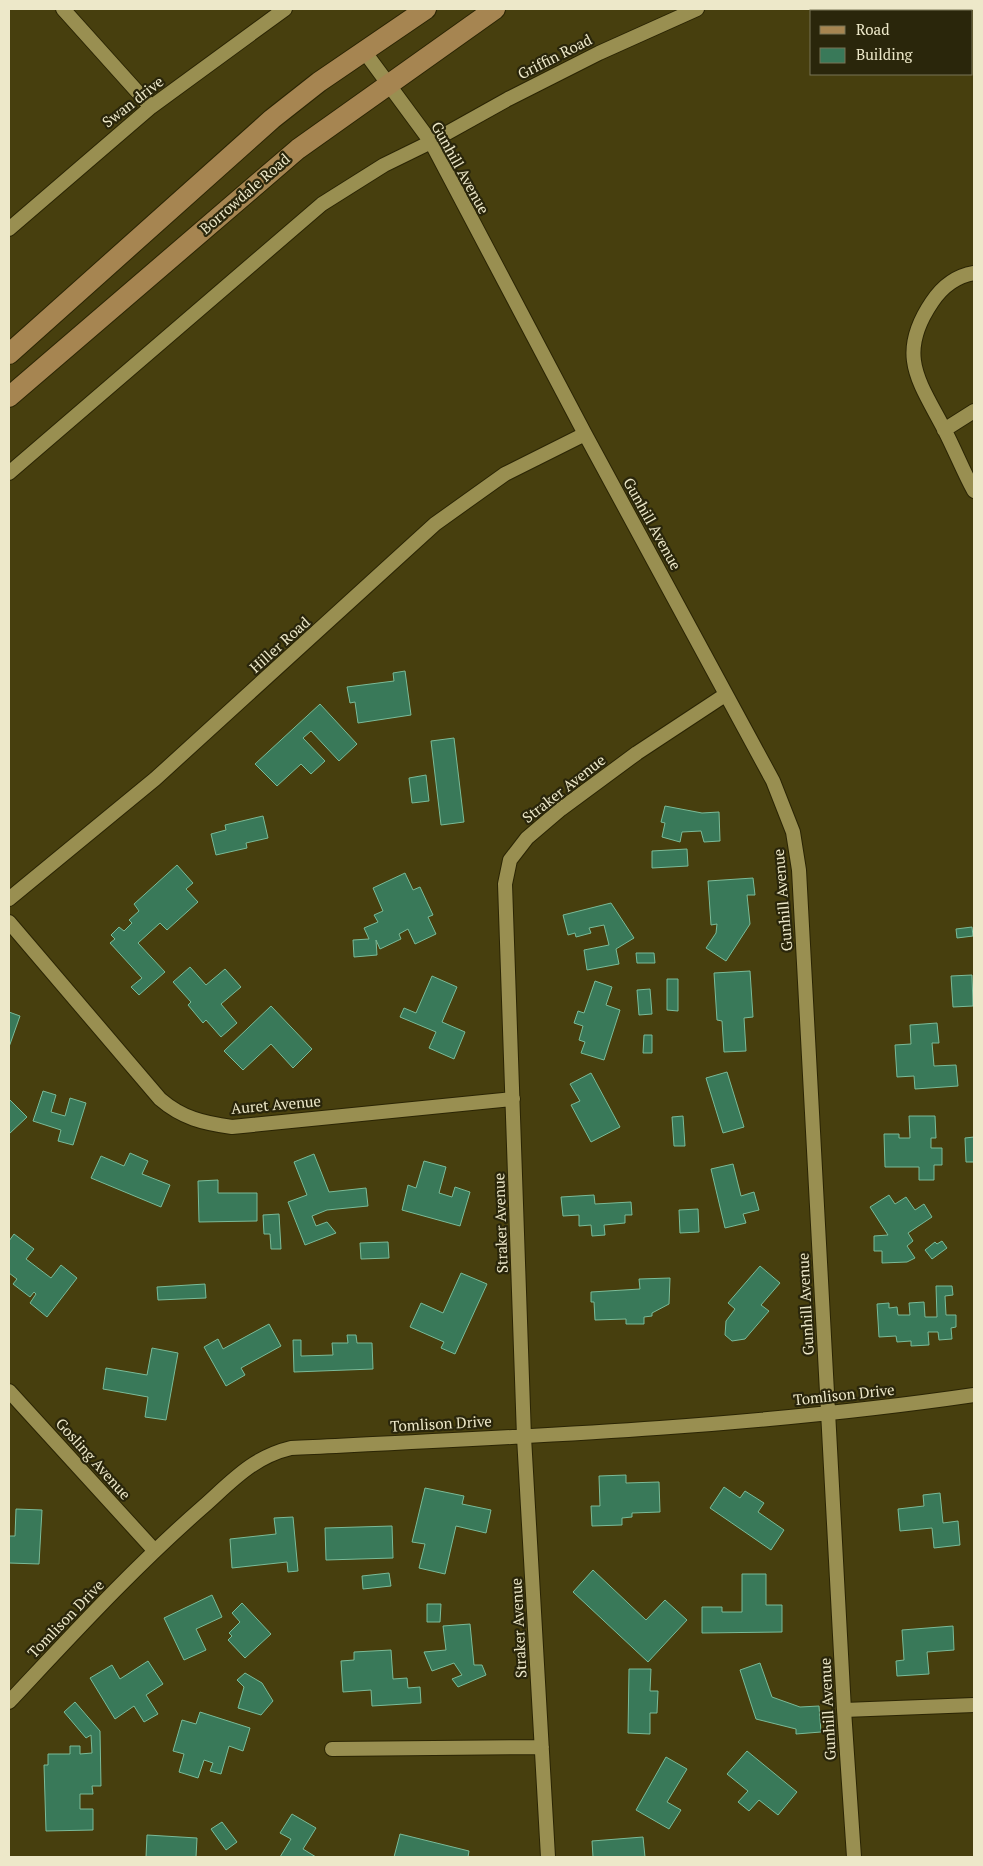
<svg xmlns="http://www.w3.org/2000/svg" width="983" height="1866" font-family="'PT Serif',serif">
	<rect width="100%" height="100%" fill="#473f0e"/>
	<path fill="#397959" stroke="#7abb98" d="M405,671L411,715L358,723L355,702L350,703L347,687L394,681L393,673Z
		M320,704L357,744L339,761L311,731L303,738L325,761L311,774L301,764L277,786L255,764Z
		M454,738L464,822L441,825L431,741Z
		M426,775L429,801L412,803L409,778Z
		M665,806L702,813L719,812L720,841L704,842L701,831L682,832L680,842L662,837L665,823L661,822Z
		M263,816L268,838L246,843L247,848L216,855L211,834L226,830L225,825Z
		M687,849L688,866L652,868V851Z
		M177,865L193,883L186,889L198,902L167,930L160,923L138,943L165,972L139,995L131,987L142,978L110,943L115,939L111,935L119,927L124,931L132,923L129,920L139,911L134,904Z
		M405,873L413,890L420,887L433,915L428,917L436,934L415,944L408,929L399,934L401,939L380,949L376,940L377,955L354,957L353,940L369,939L364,928L378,922L374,915L383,911L373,888Z
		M753,878L755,895H747L750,924L726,961L706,948L716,933L717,924L711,925L708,881Z
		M611,903L634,938L616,949L619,964L587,970L584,950L609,945L604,925L589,928L591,933L576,937L575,933L568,935L563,915Z
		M972,927L973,936L957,938L956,929Z
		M636,953H654L655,963H637Z
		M190,967L206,985L225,969L241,987L221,1004L237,1023L221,1037L206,1020L203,1023L188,1005L191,1002L173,982Z
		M750,971L753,1017L744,1018L746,1051L724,1052L722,1021L717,1020L714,973Z
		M972,975L973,1006L953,1007L951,976Z
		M432,976L457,987L442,1022L465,1032L454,1059L429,1048L436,1032L400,1017L404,1008L416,1013Z
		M667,979H678V1011L667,1010Z
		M595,981L612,987L606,1005L620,1010L604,1060L581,1053L585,1042L579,1040L583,1026L574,1023L578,1011L584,1013Z
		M650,989L652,1014L639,1015L637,990Z
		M271,1006L312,1049L293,1068L271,1044L243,1070L224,1051Z
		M9,1012L20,1016L9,1047Z
		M937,1023L939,1043H932L934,1066L956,1065L958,1086L915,1089L914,1076L897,1077L895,1045L911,1044L910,1025Z
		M644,1035H652V1053H643Z
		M727,1072L744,1127L723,1133L706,1078Z
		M591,1073L620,1127L591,1142L571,1105L580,1101L570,1084Z
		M43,1091L56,1095L51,1112L65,1116L70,1098L86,1103L73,1145L58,1141L61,1130L33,1121Z
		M10,1100L27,1117L9,1134V1101Z
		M683,1116L685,1146H674L672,1117Z
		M909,1116H935L936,1138H931V1148H942V1165H934V1180H919V1167H885L884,1134H899V1138H910Z
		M974,1137V1162H966L965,1138Z
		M130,1153L148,1161L142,1174L170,1185L161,1207L91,1178L101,1156L124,1166Z
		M314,1154L329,1192L366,1188L368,1206L327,1210L312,1216L316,1226L327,1222L336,1233L305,1245L288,1202L307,1195L294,1162Z
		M424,1161L446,1167L439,1193L452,1197L455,1187L470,1192L460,1226L402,1210L408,1185L416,1188Z
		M733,1164L741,1196L754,1192L759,1210L743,1214L746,1223L725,1228L711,1169Z
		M218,1180V1193H257V1221L199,1222L198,1181Z
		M594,1195L595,1204L631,1202L632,1215H625V1223L604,1225L605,1235L592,1236L591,1225L579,1226V1215L563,1216L561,1197Z
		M889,1195L895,1204L906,1197L915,1210L924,1204L932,1217L908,1233L913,1241L907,1246L915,1258L907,1262L882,1263V1251H874V1236L888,1235L870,1207Z
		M698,1209L699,1232L680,1233L679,1210Z
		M279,1214L281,1249H271L270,1234H264L263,1215Z
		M14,1234L34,1249L26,1259L51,1278L61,1265L77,1278L47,1317L30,1303L36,1294L34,1292L30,1297L13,1284L17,1279L9,1273V1241Z
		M942,1241L947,1248L932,1259L925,1250L935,1242L937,1244Z
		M388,1242L389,1258L361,1259L360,1243Z
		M760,1266L780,1283L761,1305L769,1311L745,1339L732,1341L725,1335L726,1321L735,1309L728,1303Z
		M461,1273L487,1284L455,1354L441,1348L444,1342L410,1327L421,1303L443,1313Z
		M670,1278L669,1304L652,1313V1316L644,1317V1324H626V1319L595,1320L594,1302H591V1292L640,1289L639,1279Z
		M205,1284L206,1298L158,1300L157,1287Z
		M936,1286H952L953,1295L945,1296L946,1315H956V1327L951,1328L952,1339L939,1340L938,1332H928L929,1345L911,1346V1341L897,1342L896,1336L879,1337L877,1304L889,1303V1308L897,1307L898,1315H910L909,1303L924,1302L925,1317H937Z
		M269,1324L281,1346L241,1368L245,1375L226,1386L204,1347L218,1339L223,1349Z
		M347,1335H356L357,1343H372L373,1369L294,1372L293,1340H301V1356L333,1355L332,1343H348Z
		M152,1348L178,1353L166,1420L145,1417L148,1397L103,1389L106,1368L147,1375Z
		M626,1475V1483L659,1482L660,1512L632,1513V1517L622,1518V1525L592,1526L591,1506H600L599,1476Z
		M724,1487L740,1498L745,1491L764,1503L758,1512L784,1530L771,1550L710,1508Z
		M425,1488L464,1496L462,1504L491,1510L486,1533L456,1526L445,1574L419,1568L425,1544L412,1542Z
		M940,1493L943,1523L958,1521L960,1545L934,1548L932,1528L900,1531L898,1509L924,1506L923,1495Z
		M16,1509L42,1510L39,1564L9,1563V1536H15Z
		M293,1517L298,1571L288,1572L287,1562L232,1568L230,1539L276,1534L274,1518Z
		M392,1526L393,1558L326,1560L325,1528Z
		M593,1570L646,1620L665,1600L687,1620L648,1662L573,1592Z
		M389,1573L391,1586L363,1589L362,1576Z
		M742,1574H766V1605H782V1632L702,1633V1607H722V1612H742Z
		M212,1595L222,1617L196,1629L206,1650L184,1660L164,1618Z
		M242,1603L271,1634L245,1658L228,1640L232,1636L229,1633L240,1622L232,1613Z
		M427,1604H441L440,1622H427Z
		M470,1624L474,1665H482L486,1675L458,1687L452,1679L462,1675L454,1663L432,1671L424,1652L446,1650L443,1626Z
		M953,1626L954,1650L927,1652L929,1674L897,1676L896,1661L904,1660L902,1630Z
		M391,1650L393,1679L407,1678L408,1688L420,1687L421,1703L372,1706L371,1690L343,1692L341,1661L354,1660V1652Z
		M148,1661L163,1684L146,1695L158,1714L144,1722L134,1706L115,1719L90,1678L112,1665L120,1679Z
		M760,1663L772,1697L800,1707L819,1706L821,1732L796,1734V1729L756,1719L740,1670Z
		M629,1669H651L650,1691H658L657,1713H650V1734L628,1733Z
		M245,1673L262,1683L273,1701L261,1715L238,1708L244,1687L237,1680Z
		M75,1702L100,1731L101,1786H92L93,1794H80V1809H93V1830L46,1831L44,1765H48V1754H70V1746H80V1754L92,1753L91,1735L86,1738L64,1712Z
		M200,1712L250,1728L243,1751L229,1746L221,1774L210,1771L213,1763L204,1760L198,1778L179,1772L184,1754L173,1751L182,1720L196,1724Z
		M747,1751L797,1792L778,1815L759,1800L749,1811L738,1802L748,1791L727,1774Z
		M666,1757L687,1769L667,1802L681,1810L669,1829L636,1810Z
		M292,1814L316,1828L303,1849L316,1857H280L291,1839L280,1833Z
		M222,1822L237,1842L226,1850L211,1829Z
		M400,1834L469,1851L468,1857H394Z
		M147,1835L197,1838L196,1857H146Z
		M643,1837L645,1857H593L592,1841Z"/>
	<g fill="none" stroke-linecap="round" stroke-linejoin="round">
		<defs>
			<path id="street" d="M63,9L151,107
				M364,51L431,142L585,434L773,781L793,832L799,870L844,1710L854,1857
				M9,229L151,107L285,9
				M974,273C956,276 942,287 932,302C896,355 919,381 944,429C955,450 963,471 974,491
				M944,430L974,411
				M9,473L322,204L384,165L431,142L508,99L599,53L697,9
				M9,899L155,779L435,524L505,474L585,434
				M9,922L160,1099C182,1118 203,1123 232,1127L513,1099
				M9,1391L154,1550
				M9,1702C72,1635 134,1567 204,1506C232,1481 253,1457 291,1448C519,1437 748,1428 974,1395
				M844,1710L974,1705
				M332,1749L542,1747
				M548,1857L524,1437L505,884L510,860L527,838L561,809L637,753L725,695"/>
			<path id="secondary" d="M9,354L272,119L319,82L426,9
				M9,397L298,149L495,9"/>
		</defs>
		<use href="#street" stroke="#2b2504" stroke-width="16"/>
		<use href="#secondary" stroke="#2b2504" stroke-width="22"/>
		<use href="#street" stroke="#998f51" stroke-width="14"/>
		<use href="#secondary" stroke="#a68551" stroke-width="20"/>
	</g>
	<g text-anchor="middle" stroke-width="4.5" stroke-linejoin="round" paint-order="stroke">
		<g font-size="15" fill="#ede8c9" stroke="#2a260b">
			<text transform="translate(555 57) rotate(-27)" y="5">Griffin Road</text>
			<text transform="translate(133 102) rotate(-38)" y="5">Swan drive</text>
			<text transform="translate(460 168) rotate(61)" y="5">Gunhill Avenue</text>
			<text transform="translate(245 194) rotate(-41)" y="5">Borrowdale Road</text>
			<text transform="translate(652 524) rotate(61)" y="5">Gunhill Avenue</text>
			<text transform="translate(280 645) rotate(-42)" y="5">Hiller Road</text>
			<text transform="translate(564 789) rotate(-38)" y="5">Straker Avenue</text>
			<text transform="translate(783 900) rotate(-95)" y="5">Gunhill Avenue</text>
			<text transform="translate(276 1105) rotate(-5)" y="5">Auret Avenue</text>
			<text transform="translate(501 1223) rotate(-92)" y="5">Straker Avenue</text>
			<text transform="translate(806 1304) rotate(-93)" y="5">Gunhill Avenue</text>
			<text transform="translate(844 1395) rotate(-6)" y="5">Tomlison Drive</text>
			<text transform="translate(441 1424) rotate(-3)" y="5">Tomlison Drive</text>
			<text transform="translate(93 1459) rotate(48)" y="5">Gosling Avenue</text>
			<text transform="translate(66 1619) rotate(-46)" y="5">Tomlison Drive</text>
			<text transform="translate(519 1628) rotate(-93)" y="5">Straker Avenue</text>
			<text transform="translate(828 1709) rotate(-93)" y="5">Gunhill Avenue</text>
		</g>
	</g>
	<rect width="983" height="1866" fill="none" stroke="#ede8c9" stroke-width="20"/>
	<rect x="810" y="10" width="162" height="65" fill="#2a260b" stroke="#787457"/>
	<rect x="820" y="26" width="25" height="8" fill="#a68551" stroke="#787457"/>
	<text x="856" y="35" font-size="15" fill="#ede8c9">Road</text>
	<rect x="820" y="48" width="25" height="15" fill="#397959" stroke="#787457"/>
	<text x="856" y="60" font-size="15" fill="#ede8c9">Building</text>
</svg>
